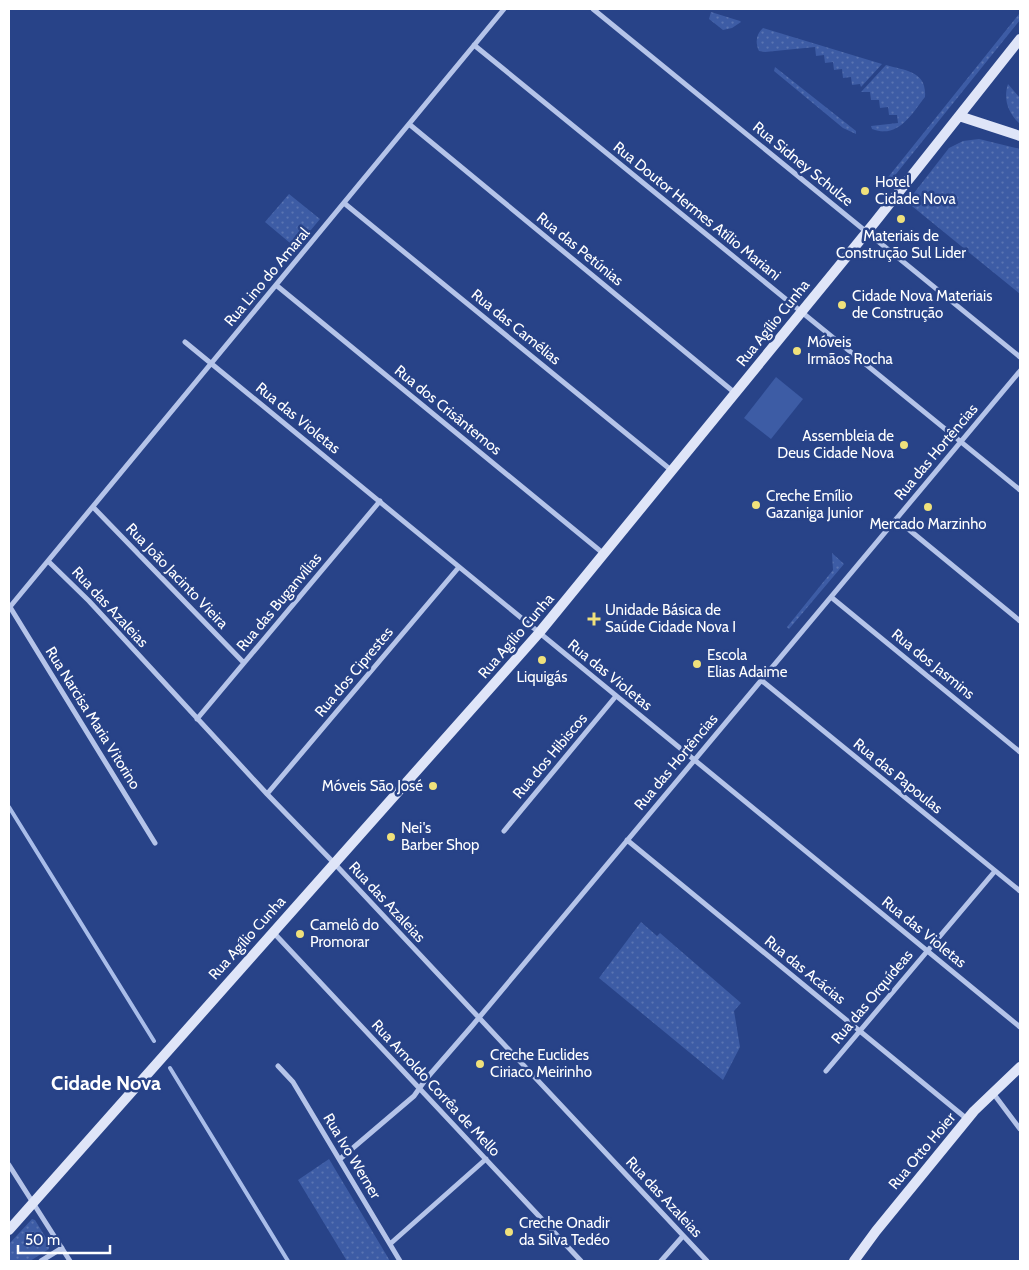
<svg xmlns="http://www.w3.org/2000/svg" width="1029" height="1270" font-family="Cabin,sans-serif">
	<defs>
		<pattern id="grass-dots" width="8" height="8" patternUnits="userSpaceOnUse" patternTransform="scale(1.25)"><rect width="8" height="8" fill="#3d5ca5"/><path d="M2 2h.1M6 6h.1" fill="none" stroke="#5a74b2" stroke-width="1.8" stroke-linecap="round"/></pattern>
	</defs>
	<rect width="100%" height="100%" fill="#284388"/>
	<path fill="url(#grass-dots)" d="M711,12L740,21L741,22L732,28L723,30L709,19Z
		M1019,14L1020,20L888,184L885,181Z
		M763,28L882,64L861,87L860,84L852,85L851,77L843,78L842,69L834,70L833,62L825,63L824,55L816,56L815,47L765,52L759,51C755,43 756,34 763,28Z
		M886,65C906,71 927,71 925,97C911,115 898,139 872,129L871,126L898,123L897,115H889L888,107L880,108L879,100H871L870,92H861Z
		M775,67L856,131V134L843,128L774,71Z
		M1008,84L1020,98V124C1008,113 1003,99 1008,84Z
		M979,139L1020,149V294L907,202L949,148L963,141Z
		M289,194L320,219L296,248L265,222Z
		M832,553L844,564L789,629L787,627L833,570Z
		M641,922L657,936L660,933L741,1003L734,1011L740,1047L723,1080L599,978Z
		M329,1159L390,1261H347L298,1180Z
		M32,1219L35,1220L49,1243V1249L30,1261H9V1244Z"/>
	<path fill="#3d5ca5" d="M776,377L803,399L771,439L744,418Z"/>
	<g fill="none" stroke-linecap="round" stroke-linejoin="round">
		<path stroke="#a9bde9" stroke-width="4" d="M9,807L154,1041
			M170,1068L288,1261"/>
		<path stroke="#b5c4e9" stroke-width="5" d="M593,9L1020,357
			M474,45L1020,490
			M409,124L735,393
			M344,203L671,470
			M276,285L604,554
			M185,342L1020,1027
			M93,507L244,663
			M896,519L1020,621
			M48,561L89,601L267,794L334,863L707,1261
			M831,597L1020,752
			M10,607L155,843
			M9,608L504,9
			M761,680L1020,891
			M197,719L380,501
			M267,794L459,567
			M504,831L616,696
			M627,840L967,1119
			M273,932L581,1261
			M278,1066L293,1082L400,1261
			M826,1071L995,871
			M993,1093L1020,1129
			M340,1159L414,1096L426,1079L472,1026L1020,371
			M9,1165L70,1261
			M390,1244L486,1159
			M41,1261L62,1248
			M661,1261L683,1236"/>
		<path stroke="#dfe5f8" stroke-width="10" d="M959,116L1020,136
			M9,1230L539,633L875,222L1020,39
			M854,1261L876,1231L974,1111L1020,1067"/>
	</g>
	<g fill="#f0e17b" stroke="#284388" stroke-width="2">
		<circle cx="865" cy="191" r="5"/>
		<circle cx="901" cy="219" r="5"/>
		<circle cx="842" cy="305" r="5"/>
		<circle cx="797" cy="351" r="5"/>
		<circle cx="904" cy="445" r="5"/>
		<circle cx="756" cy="505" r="5"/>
		<circle cx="928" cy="507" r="5"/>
		<path d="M591.5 611.5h5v5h5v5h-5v5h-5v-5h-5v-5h5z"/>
		<circle cx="542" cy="660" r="5"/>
		<circle cx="697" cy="664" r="5"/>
		<circle cx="433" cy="786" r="5"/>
		<circle cx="391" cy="837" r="5"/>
		<circle cx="300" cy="934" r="5"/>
		<circle cx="480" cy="1064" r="5"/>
		<circle cx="509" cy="1232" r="5"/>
	</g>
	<g text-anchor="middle" stroke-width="5" stroke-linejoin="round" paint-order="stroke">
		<g font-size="15" fill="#fff" stroke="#284388">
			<text transform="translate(803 164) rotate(39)" y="5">Rua Sidney Schulze</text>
			<text transform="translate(697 211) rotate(39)" y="5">Rua Doutor Hermes Atílio Mariani</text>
			<text transform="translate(580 249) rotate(39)" y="5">Rua das Petúnias</text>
			<text transform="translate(267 277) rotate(-50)" y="5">Rua Lino do Amaral</text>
			<text transform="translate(773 323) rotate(-51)" y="5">Rua Agílio Cunha</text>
			<text transform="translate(516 327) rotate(39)" y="5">Rua das Camélias</text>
			<text transform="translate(448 410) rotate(39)" y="5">Rua dos Crisântemos</text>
			<text transform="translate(298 418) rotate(39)" y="5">Rua das Violetas</text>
			<text transform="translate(936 452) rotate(-50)" y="5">Rua das Hortências</text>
			<text transform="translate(177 576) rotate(46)" y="5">Rua João Jacinto Vieira</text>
			<text transform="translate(279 602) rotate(-50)" y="5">Rua das Buganvílias</text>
			<text transform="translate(110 607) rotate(47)" y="5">Rua das Azaleias</text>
			<text transform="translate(516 636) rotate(-49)" y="5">Rua Agílio Cunha</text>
			<text transform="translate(933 664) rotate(39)" y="5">Rua dos Jasmins</text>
			<text transform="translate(354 672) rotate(-50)" y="5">Rua dos Ciprestes</text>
			<text transform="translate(610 675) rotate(39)" y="5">Rua das Violetas</text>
			<text transform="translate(93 718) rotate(58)" y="5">Rua Narcisa Maria Vitorino</text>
			<text transform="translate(550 756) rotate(-50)" y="5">Rua dos Hibiscos</text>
			<text transform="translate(676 762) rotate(-50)" y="5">Rua das Hortências</text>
			<text transform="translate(898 776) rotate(39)" y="5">Rua das Papoulas</text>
			<text transform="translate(387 902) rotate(47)" y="5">Rua das Azaleias</text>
			<text transform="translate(924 932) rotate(39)" y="5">Rua das Violetas</text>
			<text transform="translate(247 938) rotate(-48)" y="5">Rua Agílio Cunha</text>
			<text transform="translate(805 970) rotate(39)" y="5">Rua das Acácias</text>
			<text transform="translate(872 997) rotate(-50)" y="5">Rua das Orquídeas</text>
			<text transform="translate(436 1088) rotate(47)" y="5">Rua Arnoldo Corrêa de Mello</text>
			<text transform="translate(922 1151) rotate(-50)" y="5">Rua Otto Hoier</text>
			<text transform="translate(352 1156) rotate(59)" y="5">Rua Ivo Werner</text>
			<text transform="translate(664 1197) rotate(47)" y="5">Rua das Azaleias</text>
		</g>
		<g font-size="15" fill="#fff" stroke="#284388" text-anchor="start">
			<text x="875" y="187">Hotel<tspan x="875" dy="17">Cidade Nova</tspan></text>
			<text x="901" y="241" text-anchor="middle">Materiais de<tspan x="901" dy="17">Construção Sul Lider</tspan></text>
			<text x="852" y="301">Cidade Nova Materiais<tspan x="852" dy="17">de Construção</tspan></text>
			<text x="807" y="347">Móveis<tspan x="807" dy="17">Irmãos Rocha</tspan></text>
			<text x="894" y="441" text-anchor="end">Assembleia de<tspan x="894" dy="17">Deus Cidade Nova</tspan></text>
			<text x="766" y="501">Creche Emílio<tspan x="766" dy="17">Gazaniga Junior</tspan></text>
			<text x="928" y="529" text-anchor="middle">Mercado Marzinho</text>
			<text x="605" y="615">Unidade Básica de<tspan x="605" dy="17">Saúde Cidade Nova I</tspan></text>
			<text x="707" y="660">Escola<tspan x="707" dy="17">Elias Adaime</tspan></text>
			<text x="542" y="682" text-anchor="middle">Liquigás</text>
			<text x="423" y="791" text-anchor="end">Móveis São José</text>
			<text x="401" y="833">Nei's<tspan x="401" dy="17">Barber Shop</tspan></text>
			<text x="310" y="930">Camelô do<tspan x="310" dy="17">Promorar</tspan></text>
			<text x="490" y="1060">Creche Euclides<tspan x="490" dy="17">Ciriaco Meirinho</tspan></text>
			<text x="519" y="1228">Creche Onadir<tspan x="519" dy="17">da Silva Tedéo</tspan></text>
		</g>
		<g font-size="20" font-weight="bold" fill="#fff" stroke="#284388">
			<text x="106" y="1090">Cidade Nova</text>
		</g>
	</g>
	<rect width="1029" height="1270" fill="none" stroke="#ffffff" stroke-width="20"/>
	<path d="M18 1245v8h92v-8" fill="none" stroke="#ffffff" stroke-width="2.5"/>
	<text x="25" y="1245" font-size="15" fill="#ffffff" stroke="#284388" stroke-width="4" paint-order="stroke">50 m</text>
</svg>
